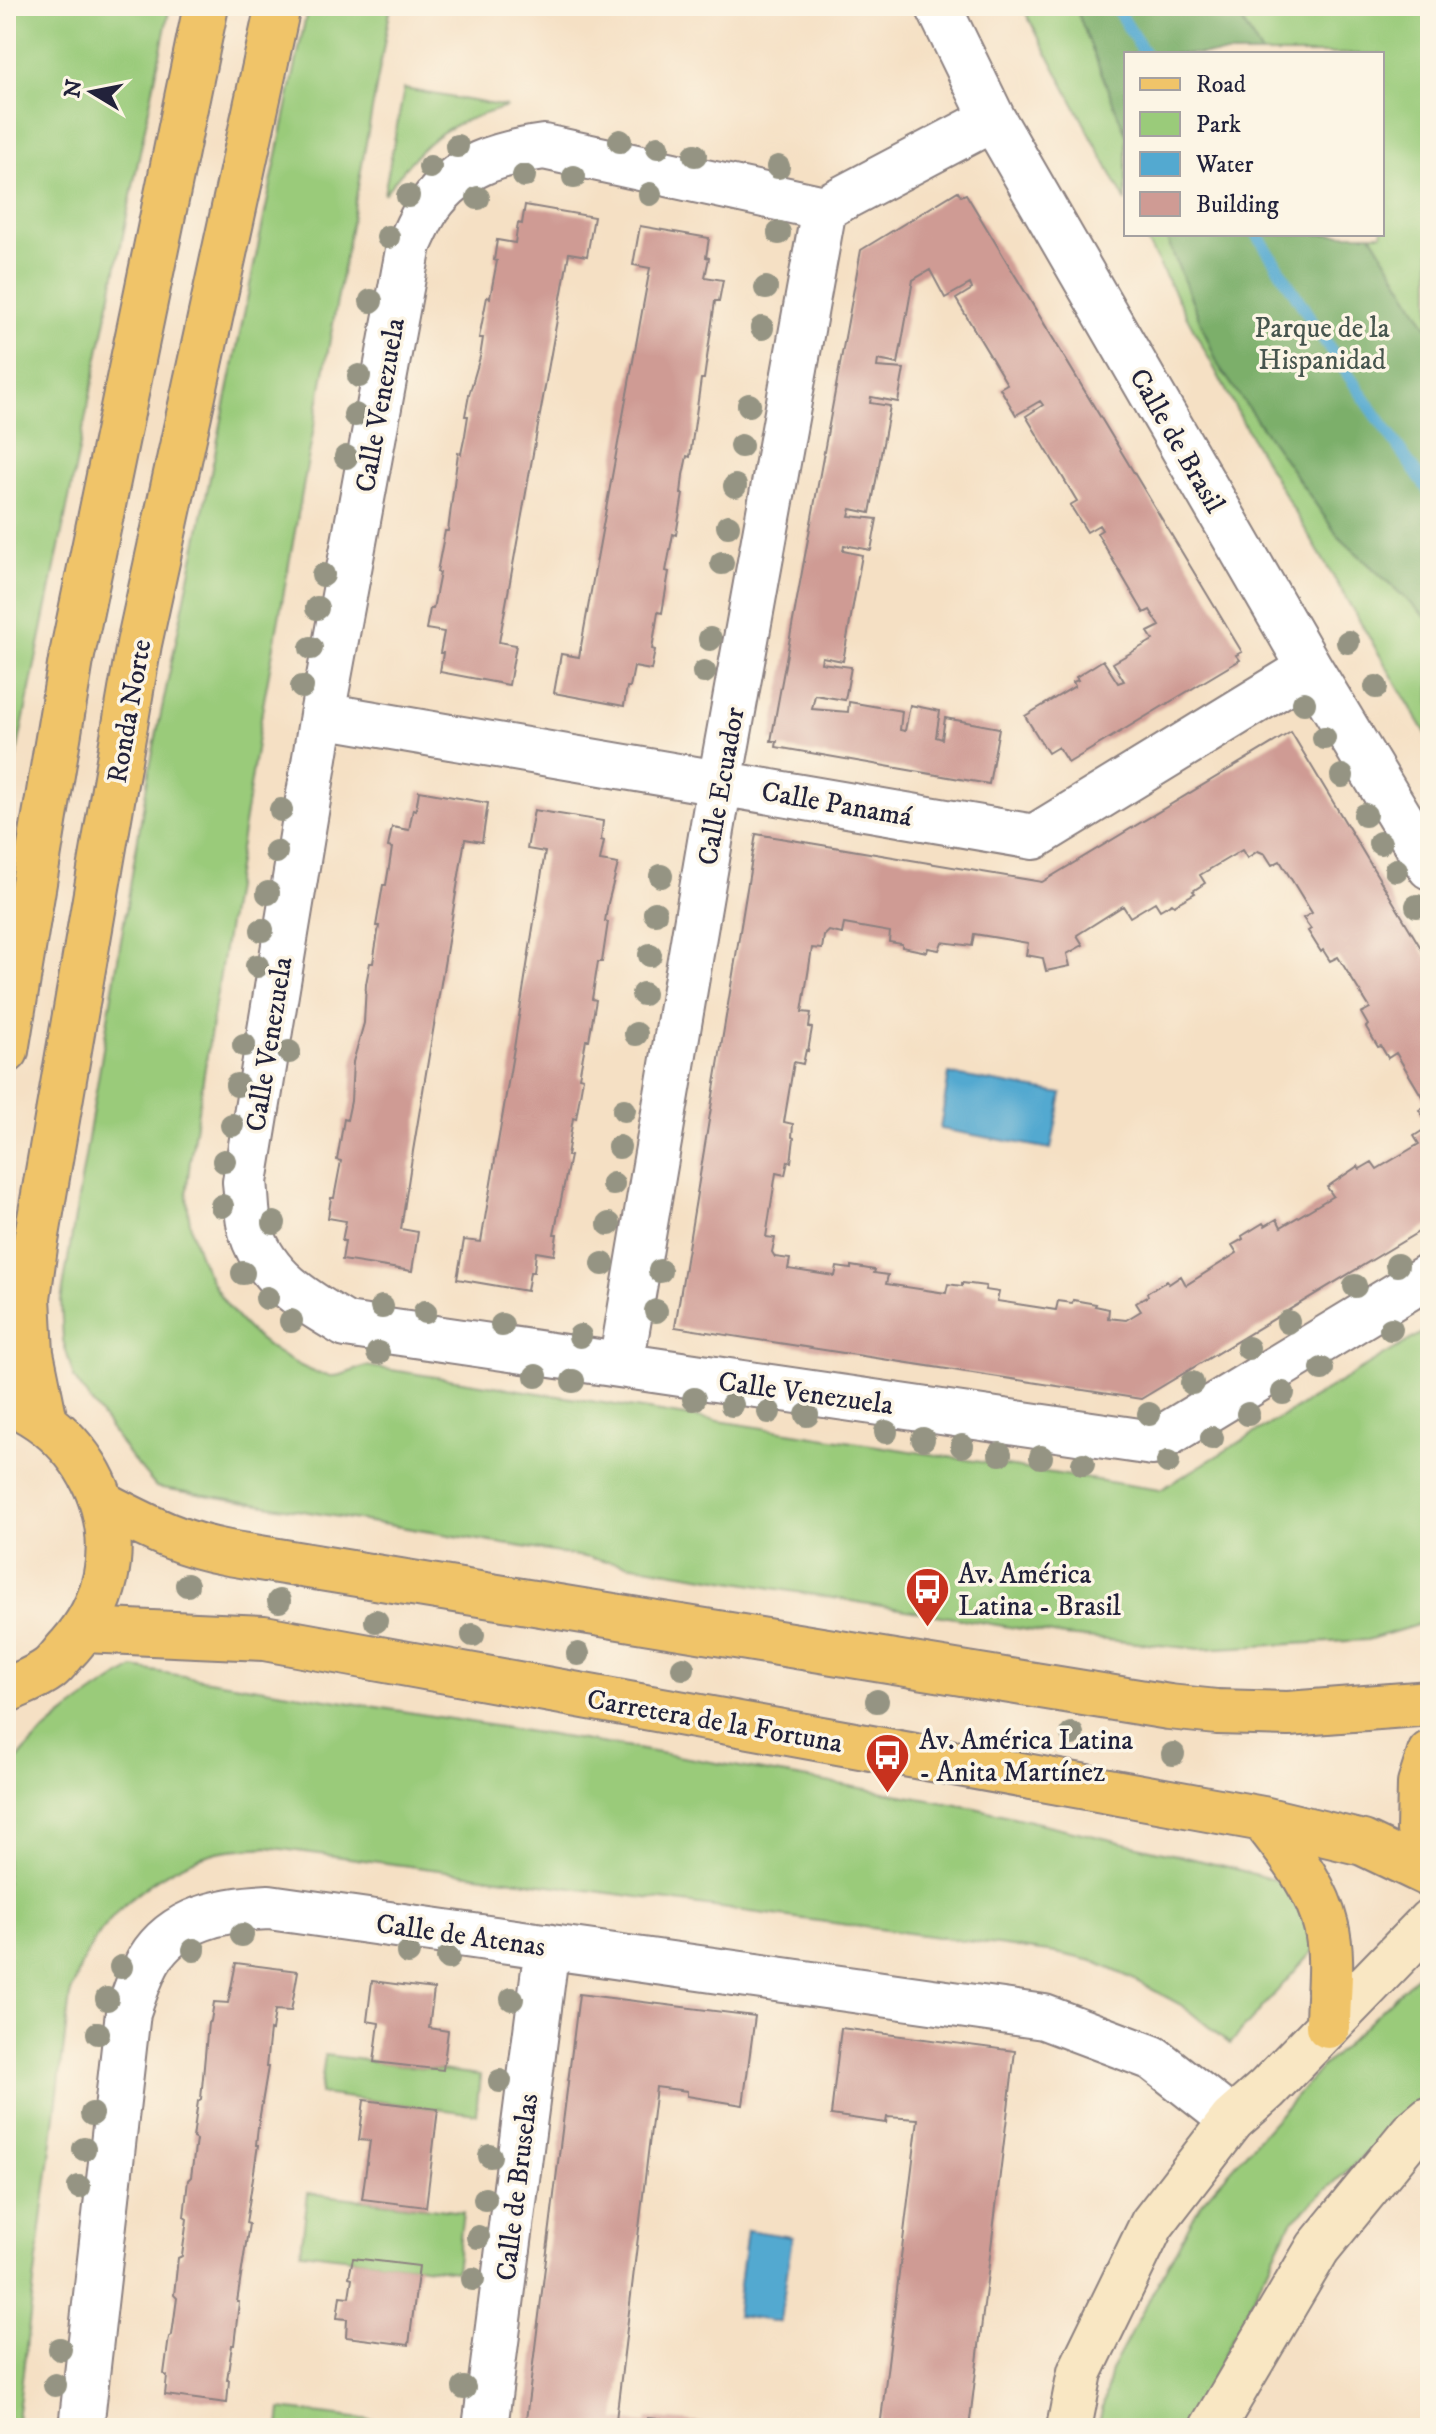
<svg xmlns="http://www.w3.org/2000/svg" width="1436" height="2434" font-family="'IM FELL DW Pica',serif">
	<rect width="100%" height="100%" fill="#fcf5e5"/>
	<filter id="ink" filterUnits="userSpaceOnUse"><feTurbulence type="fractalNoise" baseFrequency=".0125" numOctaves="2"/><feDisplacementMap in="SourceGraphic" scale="16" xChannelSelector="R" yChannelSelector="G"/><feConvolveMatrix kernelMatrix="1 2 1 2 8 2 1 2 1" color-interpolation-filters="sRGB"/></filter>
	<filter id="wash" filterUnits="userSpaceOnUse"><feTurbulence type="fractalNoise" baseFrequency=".006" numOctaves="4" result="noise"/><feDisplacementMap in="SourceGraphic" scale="32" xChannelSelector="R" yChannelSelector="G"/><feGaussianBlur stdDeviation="1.8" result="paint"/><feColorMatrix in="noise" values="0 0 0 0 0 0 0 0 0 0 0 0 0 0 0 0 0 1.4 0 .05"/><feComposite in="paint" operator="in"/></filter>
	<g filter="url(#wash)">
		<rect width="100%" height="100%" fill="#f5e0c4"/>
		<path fill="#9acb7a" stroke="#5e765a" stroke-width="2" d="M6,6H170L6,806Z
			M308,6H391L263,706L190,1161C189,1171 187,1182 187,1192C188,1259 228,1324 286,1358C299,1365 316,1375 331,1376C341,1377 356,1369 366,1366L1160,1490L1430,1328V1619L1414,1626L1367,1640L1199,1649L1065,1636L156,1487L129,1455L74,1378L63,1340L61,1301L150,766Z
			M1022,6H1430V740L1254,443L1143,234H1382V54H1126V202Z
			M404,89L507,107C484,114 457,121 436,137C416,153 400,174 384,194Z
			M134,1668L625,1747L975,1808L1232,1868L1303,1888L1319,1944L1230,2044L1183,2006L1131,1978L1093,1961L1056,1953L267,1847C251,1849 233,1848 218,1852C161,1867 109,1908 83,1961C78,1972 74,1985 70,1996L16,2428H6V1780C21,1740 97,1689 134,1668Z
			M1430,1963V2095L1291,2222L1200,2402L1194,2428H1098L1111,2370L1201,2203L1319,2070Z
			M325,2055L480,2075L476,2114L320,2094Z
			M308,2193L463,2212L456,2271L301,2252Z
			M281,2409L437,2428H279Z"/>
		<path fill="#7baf6a" stroke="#4e6852" stroke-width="2" d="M1075,6H1233L1262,54H1126V135Z
			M1165,234H1371L1430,331V621L1338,536L1218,365Z"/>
		<path fill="#53a9d0" stroke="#3a6686" stroke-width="2" d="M949,1074L1062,1094L1051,1149L940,1129Z
			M747,2230L792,2237L780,2322L736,2316Z"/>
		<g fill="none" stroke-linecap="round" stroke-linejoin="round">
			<path stroke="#53a9d0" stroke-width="12" d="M1115,6L1145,54
				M1257,234L1324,340L1430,493"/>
		</g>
		<g id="blocks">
			<path fill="#cf9b94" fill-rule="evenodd" d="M958,191L961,196L966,194L1242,652L1236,655L1240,660L1068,763L1058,747L1048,753L1025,716L1075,686L1073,682L1078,680L1076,677L1103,660L1118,683L1124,681L1113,663L1153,640L1148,632L1160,626L1150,610L1144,613L1097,533L1102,530L1099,525L1087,532L1070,505L1077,501L1026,416L1043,405L1040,401L1016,415L1000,388L1007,384L956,299L972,289L970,284L945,298L930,270L913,280L898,364L878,360L877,367L904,369L898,402L871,397L870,403L890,406L870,513L851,509L849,516L877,519L871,550L844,545L843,551L862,555L843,661L822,657L821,663L851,667L845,700L815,695L812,709L848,712L849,702L902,711L900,730L905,731L910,705L940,711L936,737L942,739L945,718L999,728L989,784L776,747L777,741H771L861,250Z
				M525,205L594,217L587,256L569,253L506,604L499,642L516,645L509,685L440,672L443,653H440L444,632L426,629L430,609H433L440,573L437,572L445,531H448L458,453L461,454L465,435L468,416H465L469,395L480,357L483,338H479L487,297L490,298L497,261L494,260L497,240L515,243L518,223L522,224Z
				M640,226L709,238L706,257L709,258L705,277L723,280L719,301H715L704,379H701L690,457L687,456L683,475L681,494H683L676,535L673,534L666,571L669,572L662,613L658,612L652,649L655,650L651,670L634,667L630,687H627L624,706L554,693L561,654L579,657L650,268L633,265Z
				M1291,732L1430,963V1225L1141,1399L675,1327L756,834L1042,882ZM1242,850L1247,858L1258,851L1265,854L1272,865L1280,861L1312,913L1303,918L1311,929L1308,931L1321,952L1323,950L1330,961L1338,957L1370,1008L1361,1013L1368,1025L1366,1027L1378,1047L1381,1046L1388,1058L1396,1053L1427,1105L1419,1110L1426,1121L1425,1129L1414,1136L1419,1144L1377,1169L1372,1162L1360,1169L1358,1166L1327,1187L1333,1196L1281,1227L1277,1219L1265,1226L1263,1223L1242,1236L1243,1239L1232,1245L1237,1253L1186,1285L1181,1276L1169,1284L1167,1281L1147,1293L1148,1296L1136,1303L1141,1311L1126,1320L1108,1318L1109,1309L1095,1306L1096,1304L1073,1300L1072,1303L1058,1301L1056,1310L997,1301L999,1292L985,1290L986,1286L962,1283V1286L948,1284L946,1293L886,1284L888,1275L874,1273L875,1270L851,1266V1269L837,1267L835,1276L788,1269L790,1259L775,1257L772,1252L775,1238L766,1237L776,1173L785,1175L788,1161L791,1162L794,1138L792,1137L793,1124L784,1122L794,1062L803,1064L806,1050L808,1051L812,1028L809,1027L811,1013L802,1012L812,948L822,949L824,936L829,931L842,934L844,924L890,932L889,942L902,944V947L927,952L928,948L939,950L942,942L972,946L974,934L1028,943L1026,955L1043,958L1046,971L1070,966L1067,954L1083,945L1077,935L1123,906L1130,917L1155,902L1160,910L1172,903L1174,905L1195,893L1193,891L1205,883L1200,875Z
				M419,791L488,803L482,842L465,839L413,1151L401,1229L418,1232L412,1271L342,1260L345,1241H342L346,1221L328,1218L331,1198H334L341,1161L337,1160L344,1119L347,1120L351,1101L353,1062L364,1023L366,984L370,963H373L379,926H376L383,885H386L389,867L392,848L388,847L392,827L409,830L413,809L416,810Z
				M534,810L603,821L601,840L604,841L600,861L618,864L608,903L605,921L608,922L602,962H598L592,999L596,1000L589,1040H586L579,1077L583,1078L576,1119L573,1118L567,1156H570L554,1234H557L554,1255L536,1252L534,1272H530L527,1291L457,1279L464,1240L481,1242L514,1048L545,852L527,849Z
				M236,1963L298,1971L291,2011L275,2010L272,2031L270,2030L266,2067H268L258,2127L256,2145H258L246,2223L249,2224L237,2302H239L234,2345H232L227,2380H229L227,2403L165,2395L167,2376L164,2374L169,2337L172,2335L177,2298L174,2295L178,2258L182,2256L187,2219L184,2217L188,2180L191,2177L196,2140L193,2138L198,2101L201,2099L208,2023L211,2021L214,2002L228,2003Z
				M372,1981L434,1989L429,2028L448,2031L443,2070L374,2062L379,2023L367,2021Z
				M579,1994L755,2016L743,2105L687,2096V2091L656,2087L616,2420L646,2423L647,2418L704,2423L703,2428H525Z
				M841,2028L1015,2051L969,2428H880L918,2119L887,2117L886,2123L831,2115Z
				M364,2100L438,2109L426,2207L362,2199L370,2141L359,2140Z
				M353,2258L419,2266L409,2345L346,2337L347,2319L337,2318L340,2296L349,2297L352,2278L349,2277Z"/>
		</g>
	</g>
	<g filter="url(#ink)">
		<use href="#blocks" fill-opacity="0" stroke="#8c8180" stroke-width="2"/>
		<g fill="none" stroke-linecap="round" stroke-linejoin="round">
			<defs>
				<path id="minor" d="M938,6L993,119L1310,668L1430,867
					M993,119L824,208L544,147C497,154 460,164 430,205C421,217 415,232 409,245L322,715L245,1182C247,1197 246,1217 251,1231C265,1278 307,1302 346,1325L1153,1443L1430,1275
					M322,715L1034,837L1310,668
					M621,1365L720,783L824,208
					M81,2428L128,2012C134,1995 140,1976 149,1960C174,1918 224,1909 269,1907L1044,2017L1153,2058L1232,2120
					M485,2428L547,1946"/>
				<path id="secondary" d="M1069,2428L1080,2372L1152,2224L1232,2120L1267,2089L1430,1921
					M1212,2428L1318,2248L1412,2133L1430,2118"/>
				<path id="primary" d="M6,1051L71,660L206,6
					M6,1401C106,1441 144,1563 70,1646C63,1653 57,1663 49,1669C37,1678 20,1684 6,1691
					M45,1421L31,1353L28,1298L35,1247L139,644L278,6
					M103,1504C148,1527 179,1544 229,1553L1169,1707L1217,1712L1288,1714L1430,1703
					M84,1630L264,1638L1263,1819L1363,1843L1430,1875
					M1430,1753L1420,1784L1419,1830L1430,1875
					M1263,1819C1288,1852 1316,1884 1326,1926C1334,1958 1328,1993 1328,2026"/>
			</defs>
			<use href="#minor" stroke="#8c8180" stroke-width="48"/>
			<use href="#secondary" stroke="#8c8180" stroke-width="48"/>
			<use href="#primary" stroke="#8c8180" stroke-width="48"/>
			<use href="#minor" stroke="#fff" stroke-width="44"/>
			<use href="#secondary" stroke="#f9e7c3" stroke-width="44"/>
			<use href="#primary" stroke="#f0c469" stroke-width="44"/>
		</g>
		<g fill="#959483">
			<circle cx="620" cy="141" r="12"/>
			<circle cx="457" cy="146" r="12"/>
			<circle cx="658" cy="147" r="12"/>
			<circle cx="695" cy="155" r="12"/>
			<circle cx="430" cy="167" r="12"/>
			<circle cx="778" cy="167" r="12"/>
			<circle cx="524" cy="176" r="12"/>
			<circle cx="574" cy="177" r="12"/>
			<circle cx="650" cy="194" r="12"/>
			<circle cx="408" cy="196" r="12"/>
			<circle cx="478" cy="198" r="12"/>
			<circle cx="779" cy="233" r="12"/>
			<circle cx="388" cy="237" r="12"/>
			<circle cx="766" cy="288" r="12"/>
			<circle cx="371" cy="301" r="12"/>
			<circle cx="762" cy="328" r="12"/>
			<circle cx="359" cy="376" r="12"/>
			<circle cx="749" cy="405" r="12"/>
			<circle cx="355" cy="415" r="12"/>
			<circle cx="741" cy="446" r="12"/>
			<circle cx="346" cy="457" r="12"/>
			<circle cx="735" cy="486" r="12"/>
			<circle cx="728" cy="526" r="12"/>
			<circle cx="722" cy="563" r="12"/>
			<circle cx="323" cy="575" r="12"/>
			<circle cx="317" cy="608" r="12"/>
			<circle cx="710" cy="639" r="12"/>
			<circle cx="1348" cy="642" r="12"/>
			<circle cx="311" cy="648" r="12"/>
			<circle cx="704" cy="672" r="12"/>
			<circle cx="302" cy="687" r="12"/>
			<circle cx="1376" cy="687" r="12"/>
			<circle cx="1304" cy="703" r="12"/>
			<circle cx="1324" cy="738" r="12"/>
			<circle cx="1342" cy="776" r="12"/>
			<circle cx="281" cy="810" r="12"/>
			<circle cx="1365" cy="815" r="12"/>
			<circle cx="1380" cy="843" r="12"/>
			<circle cx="276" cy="852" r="12"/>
			<circle cx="1396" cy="870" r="12"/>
			<circle cx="661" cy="876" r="12"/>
			<circle cx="268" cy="893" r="12"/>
			<circle cx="1417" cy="906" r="12"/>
			<circle cx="655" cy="913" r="12"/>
			<circle cx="262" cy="930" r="12"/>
			<circle cx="650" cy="955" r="12"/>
			<circle cx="257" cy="966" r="12"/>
			<circle cx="643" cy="994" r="12"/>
			<circle cx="636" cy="1034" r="12"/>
			<circle cx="244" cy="1045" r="12"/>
			<circle cx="289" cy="1052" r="12"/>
			<circle cx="237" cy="1085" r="12"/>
			<circle cx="624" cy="1110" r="12"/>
			<circle cx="232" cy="1125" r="12"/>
			<circle cx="619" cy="1147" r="12"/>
			<circle cx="224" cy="1161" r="12"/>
			<circle cx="613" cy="1184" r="12"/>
			<circle cx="222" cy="1206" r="12"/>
			<circle cx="274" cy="1223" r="12"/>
			<circle cx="609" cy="1224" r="12"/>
			<circle cx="603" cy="1264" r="12"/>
			<circle cx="1397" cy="1265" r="12"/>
			<circle cx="660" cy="1271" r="12"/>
			<circle cx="243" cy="1273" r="12"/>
			<circle cx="1355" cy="1286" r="12"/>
			<circle cx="267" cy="1298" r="12"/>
			<circle cx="382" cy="1307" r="12"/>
			<circle cx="656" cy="1311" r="12"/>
			<circle cx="425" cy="1312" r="12"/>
			<circle cx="291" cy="1321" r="12"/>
			<circle cx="1288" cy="1322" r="12"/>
			<circle cx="502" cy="1325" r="12"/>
			<circle cx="1391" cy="1329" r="12"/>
			<circle cx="580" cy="1336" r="12"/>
			<circle cx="1248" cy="1348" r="12"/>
			<circle cx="378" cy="1353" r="12"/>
			<circle cx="1322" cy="1369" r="12"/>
			<circle cx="536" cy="1376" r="12"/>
			<circle cx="573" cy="1381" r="12"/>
			<circle cx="1192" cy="1383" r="12"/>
			<circle cx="1283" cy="1393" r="12"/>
			<circle cx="694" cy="1399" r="12"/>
			<circle cx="732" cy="1405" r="12"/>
			<circle cx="769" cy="1412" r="12"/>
			<circle cx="1149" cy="1414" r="12"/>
			<circle cx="1248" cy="1414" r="12"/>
			<circle cx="807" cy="1415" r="12"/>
			<circle cx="886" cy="1432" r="12"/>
			<circle cx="1212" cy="1438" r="12"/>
			<circle cx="923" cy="1439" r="12"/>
			<circle cx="962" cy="1446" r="12"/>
			<circle cx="1000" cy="1454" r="12"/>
			<circle cx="1041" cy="1457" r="12"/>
			<circle cx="1168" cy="1462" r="12"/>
			<circle cx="1083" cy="1464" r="12"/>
			<circle cx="187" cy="1585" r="12"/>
			<circle cx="279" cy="1601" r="12"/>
			<circle cx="376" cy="1621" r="12"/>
			<circle cx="473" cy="1635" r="12"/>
			<circle cx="578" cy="1654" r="12"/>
			<circle cx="683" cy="1668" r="12"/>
			<circle cx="877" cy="1701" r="12"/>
			<circle cx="1072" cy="1734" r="12"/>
			<circle cx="1173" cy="1754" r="12"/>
			<circle cx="242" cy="1935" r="12"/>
			<circle cx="194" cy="1950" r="12"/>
			<circle cx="408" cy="1953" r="12"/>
			<circle cx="448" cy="1958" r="12"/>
			<circle cx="121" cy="1967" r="12"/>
			<circle cx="107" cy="1999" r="12"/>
			<circle cx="512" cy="1999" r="12"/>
			<circle cx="98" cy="2033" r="12"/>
			<circle cx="500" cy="2081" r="12"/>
			<circle cx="92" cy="2114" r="12"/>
			<circle cx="84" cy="2149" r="12"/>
			<circle cx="490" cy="2156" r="12"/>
			<circle cx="79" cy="2187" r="12"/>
			<circle cx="485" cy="2199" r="12"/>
			<circle cx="478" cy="2237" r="12"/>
			<circle cx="473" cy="2279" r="12"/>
			<circle cx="60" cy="2349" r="12"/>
			<circle cx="55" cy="2385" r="12"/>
			<circle cx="464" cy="2388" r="12"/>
		</g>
	</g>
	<defs>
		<symbol id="bus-pin" viewBox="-11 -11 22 30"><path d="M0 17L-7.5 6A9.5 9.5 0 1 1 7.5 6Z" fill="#c8321e" stroke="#fcf5e5"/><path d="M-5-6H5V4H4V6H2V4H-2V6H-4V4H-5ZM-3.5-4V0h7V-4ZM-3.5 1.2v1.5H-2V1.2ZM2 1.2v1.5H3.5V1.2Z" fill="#fff"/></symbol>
	</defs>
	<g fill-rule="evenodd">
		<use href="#bus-pin" x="902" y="1564" width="51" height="69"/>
		<use href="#bus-pin" x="862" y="1730" width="51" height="69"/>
	</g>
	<g text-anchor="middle" stroke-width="7" stroke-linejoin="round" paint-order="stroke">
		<g font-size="28" fill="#46554e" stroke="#fcf5e5">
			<text x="1322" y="337">Parque de la<tspan x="1322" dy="32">Hispanidad</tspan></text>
		</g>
		<g font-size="28" fill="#22223b" stroke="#fcf5e5">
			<text transform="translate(379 405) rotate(-80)" y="10">Calle Venezuela</text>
			<text transform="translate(1178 440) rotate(60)" y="10">Calle de Brasil</text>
			<text transform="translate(128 711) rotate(-80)" y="10">Ronda Norte</text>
			<text transform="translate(720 786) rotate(-80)" y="10">Calle Ecuador</text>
			<text transform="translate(837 803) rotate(10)" y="10">Calle Panamá</text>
			<text transform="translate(268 1044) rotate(-81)" y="10">Calle Venezuela</text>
			<text transform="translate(806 1392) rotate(8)" y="10">Calle Venezuela</text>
			<text transform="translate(715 1720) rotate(10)" y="10">Carretera de la Fortuna</text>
			<text transform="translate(461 1934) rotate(8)" y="10">Calle de Atenas</text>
			<text transform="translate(516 2187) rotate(-83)" y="10">Calle de Bruselas</text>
		</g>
		<g font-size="28" fill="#22223b" stroke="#fcf5e5" text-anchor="start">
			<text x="958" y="1583">Av. América<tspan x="958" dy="32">Latina - Brasil</tspan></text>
			<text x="919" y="1749">Av. América Latina<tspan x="919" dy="32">- Anita Martínez</tspan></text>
		</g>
	</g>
	<rect width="1436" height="2434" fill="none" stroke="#fcf5e5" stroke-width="32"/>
	<rect x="1124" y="52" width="260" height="184" fill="#fcf5e5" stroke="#a5a1a1" stroke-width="2"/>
	<rect x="1140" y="78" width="40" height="12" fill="#f0c469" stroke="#a5a1a1" stroke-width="2"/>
	<text x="1196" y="92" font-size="24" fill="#22223b">Road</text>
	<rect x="1140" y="112" width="40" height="24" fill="#9acb7a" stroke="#a5a1a1" stroke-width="2"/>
	<text x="1196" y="132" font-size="24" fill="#22223b">Park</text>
	<rect x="1140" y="152" width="40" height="24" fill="#53a9d0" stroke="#a5a1a1" stroke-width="2"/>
	<text x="1196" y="172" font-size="24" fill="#22223b">Water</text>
	<rect x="1140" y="192" width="40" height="24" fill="#cf9b94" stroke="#a5a1a1" stroke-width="2"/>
	<text x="1196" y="212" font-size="24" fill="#22223b">Building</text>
	<g transform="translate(92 92) rotate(280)" stroke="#fcf5e5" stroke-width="6" paint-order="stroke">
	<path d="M0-6L14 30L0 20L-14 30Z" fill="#22223b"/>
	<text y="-12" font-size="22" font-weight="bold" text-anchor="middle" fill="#22223b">N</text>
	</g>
</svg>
